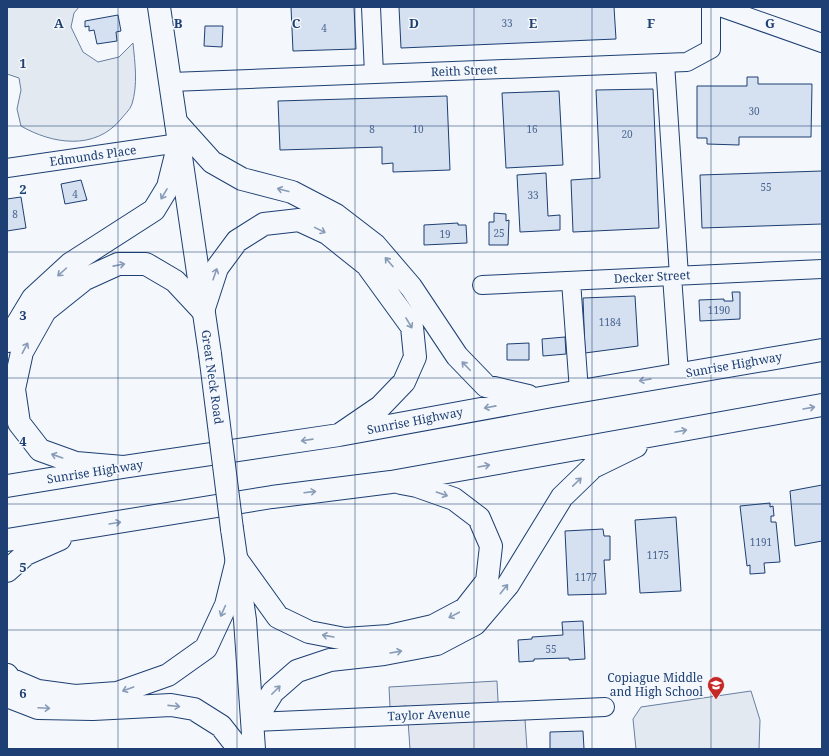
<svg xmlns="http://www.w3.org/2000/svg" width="829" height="756" font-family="'Noto Serif',serif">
	<rect width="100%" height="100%" fill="#f4f7fb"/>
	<path fill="#e3e9f0" stroke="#687fa3" d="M7,7H79L74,13L71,27L83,52L98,62L119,57L133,43C135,64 138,84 132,104C130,110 124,115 121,119C95,151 52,144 21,126L17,109L21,90L19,78L7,74Z
		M751,691L760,720L759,749H636L633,719L641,707Z"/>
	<path fill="#e3e8f0" stroke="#687fa3" d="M497,681L499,720L525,719L527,749H410L407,706L390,707L389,687Z"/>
	<path fill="#d5e0f0" stroke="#1d3f73" d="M291,7H354L356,49L293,51Z
		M399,7H614L616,39L401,48Z
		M118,15L121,31L116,32L117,41L97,44L94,30L89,31V26L85,27V21Z
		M205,26H223L222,47L204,46Z
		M747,77H758V84H812L811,137H739V145L707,144V138H697V86H747Z
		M653,89L659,228L573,232L571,180L600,178L596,90Z
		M559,91L563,165L506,168L502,93Z
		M447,96L450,170L393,172V163L382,164V147L280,150L278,101Z
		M822,171V224L702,228L700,175Z
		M546,173L548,216L560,215V230L520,232L517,175Z
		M81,180L87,200L65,204L61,184Z
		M21,197L26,228L7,231V199Z
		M494,213L506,214V221L509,220L508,245H489V222H494Z
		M458,223V225H466L467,243L424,245V225Z
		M732,292H740V319L700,321L699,300L724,299V301H733Z
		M635,296L638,346L585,353L583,298Z
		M565,337L566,354L543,356L542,339Z
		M529,343V360H507V344Z
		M822,485V541L795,546L790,491Z
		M770,503V507L773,506L774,516H771V522H776L780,562L764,563L765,573L750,574V565L747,566L740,506Z
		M676,517L681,591L640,593L635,520Z
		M603,529L604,536H610V560H604L606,594L568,595L565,531Z
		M583,621L585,659L569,660V658L534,659V661L519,662L518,640L532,639V637L563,635L562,622Z
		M583,731L584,749H550V732Z"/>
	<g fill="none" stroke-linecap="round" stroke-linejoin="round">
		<defs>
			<path id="minor" d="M371,7L374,74
				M720,7L822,43
				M665,63L679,276
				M171,82L687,62L711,49V7
				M7,168L179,143
				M672,276L679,374
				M571,281L579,391
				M482,285L822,269
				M254,722L605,707"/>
			<path id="major" d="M159,7L210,354
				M232,529L245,620L254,749"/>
			<path id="highway" d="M176,122L212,162L242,179L292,192L336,215L375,245L411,287L457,356L486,386L528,396
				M7,341L33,298L70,264L154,210L168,187L179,143
				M123,467L76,463L40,450L19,423L14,389L22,352L45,311L85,279L118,264H146L175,281L203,311L217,268L237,241L264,224L299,220L327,233L367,265L412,327L415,357L404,382L380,407L339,435
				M7,486L123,467L339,435L552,396L822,350
				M7,540L272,497L391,482L822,405
				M237,560L278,617L309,632L345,639L389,636L433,626L465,609L487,581L491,546L479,518L454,499L417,486L401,483
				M7,571L26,554L60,539
				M7,675L10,679L38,691L75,696L117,693L168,675L206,648L226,605L237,560
				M7,696L38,708L93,709L171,705L194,709L221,726L239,749
				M254,722L273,692L297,671L330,660L384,654L437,644L475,624L508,585L562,497L593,467L636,446"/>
		</defs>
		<use href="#minor" stroke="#1d3f73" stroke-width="20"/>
		<use href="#major" stroke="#1d3f73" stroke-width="24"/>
		<use href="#highway" stroke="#1d3f73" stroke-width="24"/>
		<use href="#minor" stroke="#f4f7fb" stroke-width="18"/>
		<use href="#major" stroke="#f4f7fb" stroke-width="22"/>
		<use href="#highway" stroke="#f4f7fb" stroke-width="22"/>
		<defs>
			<path id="major-bridge" d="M210,354L232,529"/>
		</defs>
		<use href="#major-bridge" stroke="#1d3f73" stroke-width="24" stroke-linecap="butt"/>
		<use href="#major-bridge" stroke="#f4f7fb" stroke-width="22"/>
	</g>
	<defs><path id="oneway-shaft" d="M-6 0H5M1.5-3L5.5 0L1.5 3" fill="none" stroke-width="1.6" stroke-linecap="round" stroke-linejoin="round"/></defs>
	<g stroke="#889bb7">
		<use href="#oneway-shaft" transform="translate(283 190) rotate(-165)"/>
		<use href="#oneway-shaft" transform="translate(164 194) rotate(121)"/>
		<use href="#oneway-shaft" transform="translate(320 230) rotate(26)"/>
		<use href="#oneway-shaft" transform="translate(389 262) rotate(-131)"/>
		<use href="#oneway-shaft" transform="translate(119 265) rotate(-11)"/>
		<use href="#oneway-shaft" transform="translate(62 272) rotate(138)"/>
		<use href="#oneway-shaft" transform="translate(215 274) rotate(-71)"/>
		<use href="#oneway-shaft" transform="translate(409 323) rotate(59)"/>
		<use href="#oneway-shaft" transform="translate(25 348) rotate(-62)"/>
		<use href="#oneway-shaft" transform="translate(466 366) rotate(-134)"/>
		<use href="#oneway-shaft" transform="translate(645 380) rotate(171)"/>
		<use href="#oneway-shaft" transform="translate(490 407) rotate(169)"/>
		<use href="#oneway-shaft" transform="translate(809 408) rotate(-10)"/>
		<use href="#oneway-shaft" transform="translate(681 431) rotate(-10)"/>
		<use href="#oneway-shaft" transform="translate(307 440) rotate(172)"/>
		<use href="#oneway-shaft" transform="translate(57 456) rotate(-161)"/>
		<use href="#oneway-shaft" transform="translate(484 466) rotate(-10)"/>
		<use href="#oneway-shaft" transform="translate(577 482) rotate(-44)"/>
		<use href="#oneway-shaft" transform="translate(310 492) rotate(-7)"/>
		<use href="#oneway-shaft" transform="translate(442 494) rotate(19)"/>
		<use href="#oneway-shaft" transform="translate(115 523) rotate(-9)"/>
		<use href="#oneway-shaft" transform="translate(504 589) rotate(-51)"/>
		<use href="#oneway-shaft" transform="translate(223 611) rotate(114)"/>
		<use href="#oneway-shaft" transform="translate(454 615) rotate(152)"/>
		<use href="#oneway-shaft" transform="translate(328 636) rotate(-170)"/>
		<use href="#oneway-shaft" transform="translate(396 652) rotate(-10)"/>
		<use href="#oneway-shaft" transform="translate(128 689) rotate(160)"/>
		<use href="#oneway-shaft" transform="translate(276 690) rotate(-45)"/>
		<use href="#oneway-shaft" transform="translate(174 706) rotate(6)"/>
		<use href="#oneway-shaft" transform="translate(44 708) rotate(3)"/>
	</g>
	<path fill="none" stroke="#1d3f73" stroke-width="1" stroke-opacity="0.55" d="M118,7V749M237,7V749M355,7V749M474,7V749M592,7V749M711,7V749M7,126H822M7,252H822M7,378H822M7,504H822M7,630H822"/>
	<defs>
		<symbol id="school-pin" viewBox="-11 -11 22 30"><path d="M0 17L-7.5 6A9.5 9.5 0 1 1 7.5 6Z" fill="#c62828" stroke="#f4f7fb"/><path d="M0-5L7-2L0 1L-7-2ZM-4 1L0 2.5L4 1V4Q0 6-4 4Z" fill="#fff"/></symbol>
	</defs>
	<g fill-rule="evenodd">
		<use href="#school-pin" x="706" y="675" width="20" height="27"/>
	</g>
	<g text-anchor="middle" stroke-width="3" stroke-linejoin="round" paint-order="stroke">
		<g font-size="10" fill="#4b6792">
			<text x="507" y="27">33</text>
			<text x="324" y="32">4</text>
			<text x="754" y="115">30</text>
			<text x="372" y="133">8</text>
			<text x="418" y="133">10</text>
			<text x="532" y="133">16</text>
			<text x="627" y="138">20</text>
			<text x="766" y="191">55</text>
			<text x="75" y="198">4</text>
			<text x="533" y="199">33</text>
			<text x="15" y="218">8</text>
			<text x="499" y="237">25</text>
			<text x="445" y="238">19</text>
			<text x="719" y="314">1190</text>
			<text x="610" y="326">1184</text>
			<text x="761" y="546">1191</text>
			<text x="658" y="559">1175</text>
			<text x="586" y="581">1177</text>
			<text x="551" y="653">55</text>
		</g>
		<g font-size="12" fill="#1d3f73" stroke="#f4f7fb">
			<text transform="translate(464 71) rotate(-2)" y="4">Reith Street</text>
			<text transform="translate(93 156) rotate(-8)" y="4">Edmunds Place</text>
			<text transform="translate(652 277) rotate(-3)" y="4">Decker Street</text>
			<text transform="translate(734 365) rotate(-10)" y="4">Sunrise Highway</text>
			<text transform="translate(212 377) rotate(82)" y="4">Great Neck Road</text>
			<text transform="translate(415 421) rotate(-11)" y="4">Sunrise Highway</text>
			<text transform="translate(95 472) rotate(-9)" y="4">Sunrise Highway</text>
			<text transform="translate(429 715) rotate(-2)" y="4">Taylor Avenue</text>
		</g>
		<g font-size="12" fill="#1d3f73" stroke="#f4f7fb" text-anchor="end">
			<text x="703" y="682">Copiague Middle<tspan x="703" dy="14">and High School</tspan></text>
		</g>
	</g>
	<g font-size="13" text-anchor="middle" font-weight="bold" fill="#1d3f73" stroke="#f4f7fb" stroke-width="3" stroke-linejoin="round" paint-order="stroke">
		<text x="59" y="28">A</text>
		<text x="178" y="28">B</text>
		<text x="296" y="28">C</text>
		<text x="414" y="28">D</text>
		<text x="533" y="28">E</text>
		<text x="651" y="28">F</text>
		<text x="770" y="28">G</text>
		<text x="23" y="68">1</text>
		<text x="23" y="194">2</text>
		<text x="23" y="320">3</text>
		<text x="23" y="446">4</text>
		<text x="23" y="572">5</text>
		<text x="23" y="698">6</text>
	</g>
	<rect width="829" height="756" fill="none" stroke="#1d3f73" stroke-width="16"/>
</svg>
